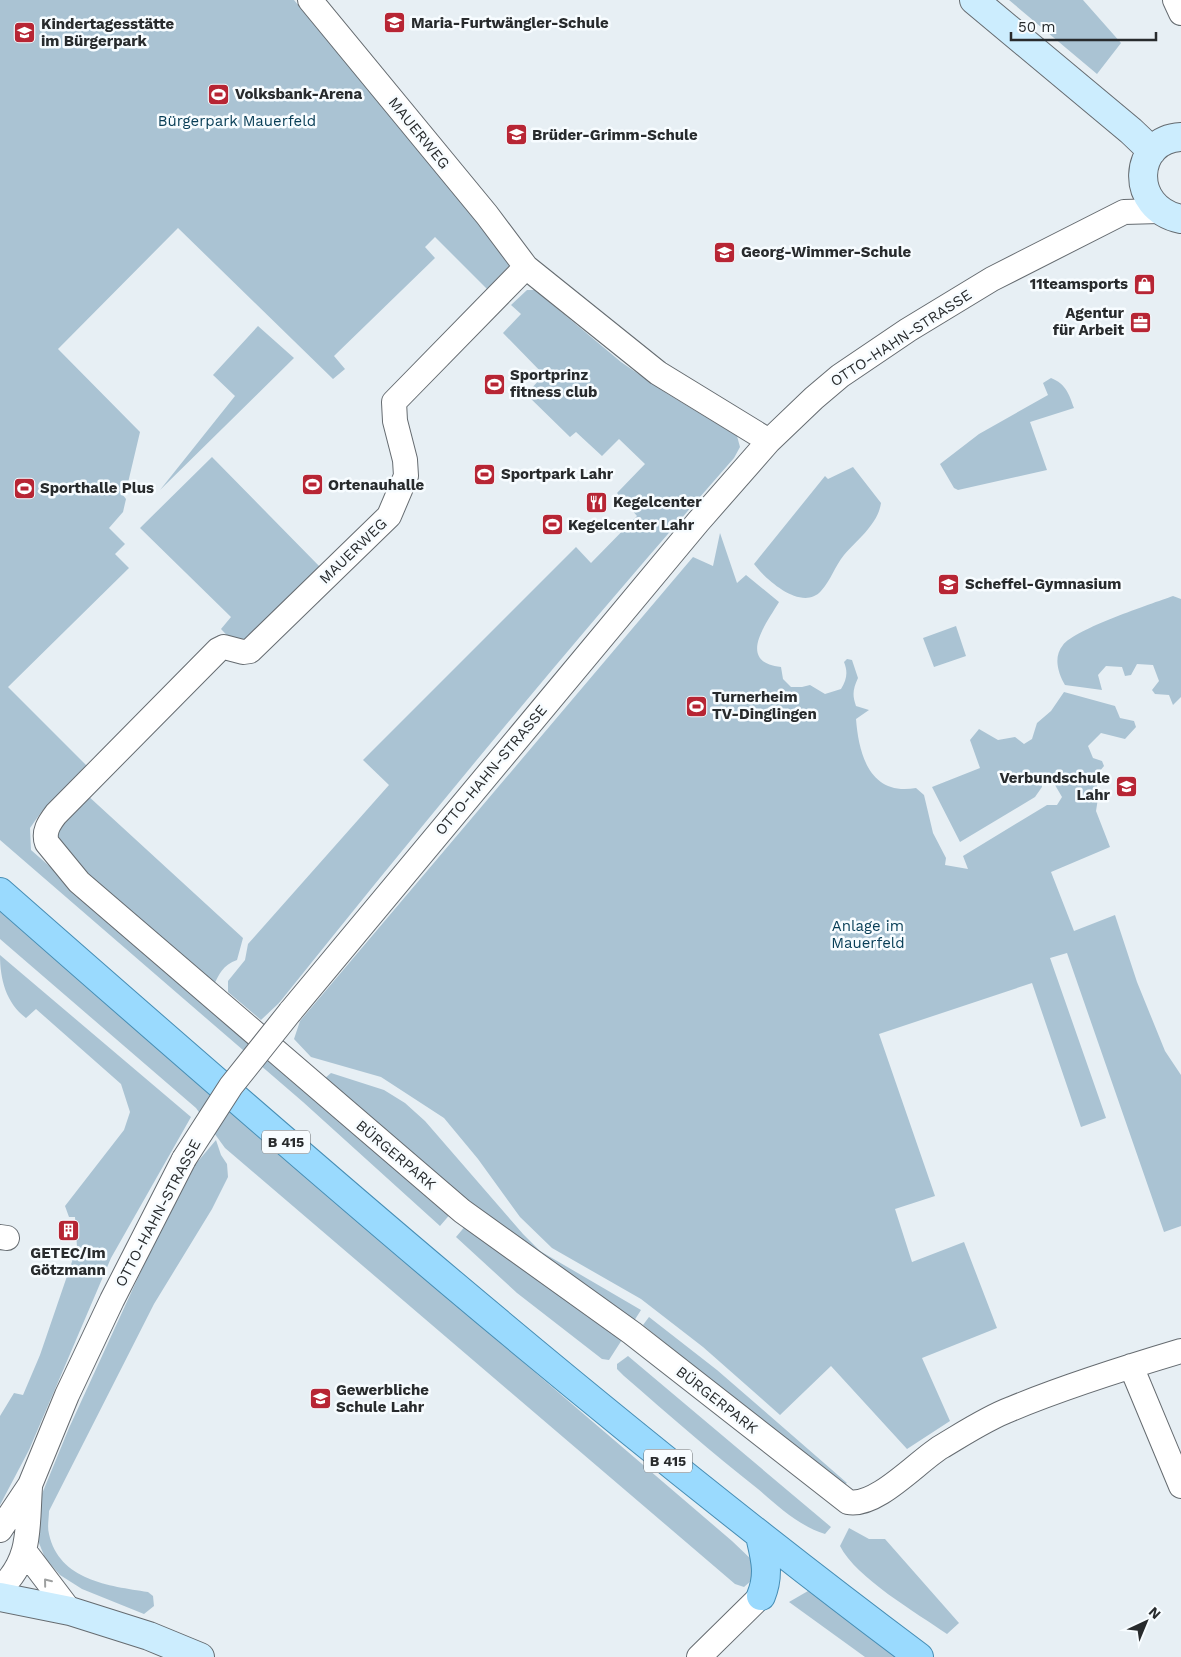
<svg xmlns="http://www.w3.org/2000/svg" width="1181" height="1657" font-family="'Work Sans',sans-serif">
	<rect width="100%" height="100%" fill="#e7eff4"/>
	<path fill="#aac3d3" d="M0,0H294L513,262L487,289L435,237L425,247L435,258L334,356L345,369L333,379L178,228L58,349L140,432L127,487L119,490L126,499L123,512L109,528L125,544L115,554L129,568L8,687L87,766L42,811L30,828L31,850L309,1093L452,1212L440,1226L303,1102L0,840Z
		M1009,0H1083L1121,43L1097,74Z
		M527,290H535L621,362L666,393L737,436L740,447L734,458C578,636 427,818 279,1003L261,1020L228,992V981L245,960L248,944L389,785L363,760L576,547L591,563L637,516L617,493L645,464L619,439L602,456L576,432L570,437L526,394L544,375L503,333L521,314L511,305Z
		M258,326L294,358L160,490L235,396L213,375Z
		M1051,378C1066,384 1069,394 1074,408L1030,422L1047,470L958,490L954,488L940,464L979,434L1048,395L1043,383Z
		M212,457L322,569L247,645H236L221,629L231,617L140,528Z
		M853,467L881,503C878,524 858,539 844,555C835,566 831,580 821,591C802,612 766,580 754,564L825,476L828,479Z
		M720,533L737,583L746,575L779,602C766,624 736,662 781,667L783,679L791,687H802L810,685L825,694L841,689C847,679 848,672 844,662L847,659L852,660L858,678C853,689 852,695 856,706L869,710L856,719C859,757 871,796 916,788L924,795L933,833L946,858L945,865L968,869L963,856L1047,805H1057L1062,797L1048,773L1041,776L1042,787L1035,797L960,842L932,787L980,768L970,740L979,729L998,740L1015,737L1024,744L1032,739L1037,723L1051,711L1064,692L1115,706L1120,718L1134,721L1136,727L1125,739L1101,733L1088,746L1093,758L1102,761L1104,766L1094,778L1099,792L1096,811L1110,847L1051,872L1074,931L1115,915L1137,982L1165,1051L1181,1075V1226L1164,1232L1067,953L1050,958L1106,1118L1081,1127L1032,983L879,1034L935,1196L895,1209L912,1262L964,1242L997,1328L922,1358L950,1421L907,1449L831,1366L780,1415L703,1347L641,1299L552,1248L520,1217L478,1159L444,1118L381,1077L311,1057L294,1039L300,1021L693,557L713,566Z
		M1173,596L1181,599V697L1173,705L1169,695L1155,694L1152,690L1159,681L1153,665L1137,664L1131,675L1125,676L1122,667L1106,666L1098,675L1102,690L1065,685C1058,673 1053,657 1063,645C1075,629 1151,604 1173,596Z
		M956,626L966,656L934,667L923,638Z
		M86,794L243,938L237,960C223,965 219,974 213,987L65,853L58,841V824Z
		M0,909L281,1155L732,1541L753,1561L752,1580L744,1587L735,1584L225,1148L196,1108L0,939Z
		M0,955L191,1117L111,1258L29,1450L0,1505V1416L14,1393L23,1395L40,1355L77,1247L75,1217H69L65,1206L124,1130L130,1112L121,1084L36,1009L26,1018C6,1003 0,979 0,955Z
		M331,1073L384,1090L405,1103L425,1121L523,1234L540,1251L641,1310L634,1321L488,1221L324,1079Z
		M216,1140L221,1155L227,1164L228,1177L212,1209L154,1304L49,1511C49,1518 47,1527 49,1534C59,1580 109,1586 148,1592L153,1596L154,1606L144,1614L82,1589L60,1575L45,1558L37,1538V1506L69,1428L147,1258L194,1166Z
		M467,1224L625,1335L609,1360L602,1359L517,1293L456,1237Z
		M649,1317L717,1370L847,1483L842,1486L643,1325Z
		M628,1356L831,1527L825,1534C799,1526 778,1506 758,1489C712,1453 668,1414 624,1376L617,1369V1364Z
		M849,1528L869,1539H885L959,1623L947,1634C917,1613 856,1578 840,1546Z
		M808,1591L814,1595L901,1657H865L789,1602Z"/>
	<g fill="none" stroke-linecap="round" stroke-linejoin="round">
		<defs>
			<path id="street" d="M310,0L487,215L526,267
				M1175,0L1181,13
				M769,441L658,373L526,267L394,402L395,421L405,460L406,476L389,516L250,651L243,652L224,647L218,650L56,814C49,823 43,832 47,843L79,882L462,1211L632,1333L848,1502C876,1508 918,1461 941,1447C963,1434 987,1418 1011,1409C1066,1386 1124,1368 1181,1351
				M290,1012L698,522L769,441L814,398L840,376L908,330L992,279L1124,212L1159,211
				M0,1237L7,1238
				M1131,1366L1181,1486
				M0,1530L30,1485L67,1395L112,1300L184,1159
				M26,1553L70,1611
				M0,1589C32,1559 27,1528 30,1487
				M699,1657L761,1596"/>
			<path id="secondary" d="M974,0L1131,131L1152,151
				M1181,137C1133,139 1128,208 1181,219
				M0,1597L70,1611L149,1636L200,1657"/>
			<path id="primary" d="M0,892C299,1155 600,1418 919,1657
				M760,1536C765,1558 770,1574 761,1596"/>
		</defs>
		<use href="#street" stroke="#656b70" stroke-width="26"/>
		<use href="#secondary" stroke="#656b70" stroke-width="30"/>
		<use href="#primary" stroke="#468db4" stroke-width="30"/>
		<use href="#street" stroke="#fff" stroke-width="24"/>
		<use href="#secondary" stroke="#ccedfe" stroke-width="28"/>
		<use href="#primary" stroke="#9adafe" stroke-width="28"/>
		<defs>
			<path id="street-bridge" d="M184,1159L231,1086L290,1012"/>
		</defs>
		<use href="#street-bridge" stroke="#656b70" stroke-width="26" stroke-linecap="butt"/>
		<use href="#street-bridge" stroke="#fff" stroke-width="24"/>
	</g>
	<defs><path id="oneway-chevron" d="M-2-3.5L2.5 0L-2 3.5" fill="none" stroke-width="1.6" stroke-linecap="round" stroke-linejoin="round" transform="scale(1.25)"/></defs>
	<use stroke="#9ea0a0" href="#oneway-chevron" transform="translate(47 1582) rotate(-129)"/>
	<defs>
		<symbol id="school-square" viewBox="-11 -11 22 22"><rect x="-9" y="-9" width="18" height="18" rx="4" fill="#b72534" stroke="#f7fcff"/><path d="M0-5L7-2L0 1L-7-2ZM-4 1L0 2.5L4 1V4Q0 6-4 4Z" fill="#fff"/></symbol>
		<symbol id="stadium-square" viewBox="-11 -11 22 22"><rect x="-9" y="-9" width="18" height="18" rx="4" fill="#b72534" stroke="#f7fcff"/><path d="M0-5a6.5 5 0 1 0 0 10a6.5 5 0 1 0 0-10ZM-3.5-1.8h7v3.6h-7Z" fill="#fff"/></symbol>
		<symbol id="shop-square" viewBox="-11 -11 22 22"><rect x="-9" y="-9" width="18" height="18" rx="4" fill="#b72534" stroke="#f7fcff"/><path d="M-5-2.5h2.3a2.7 3.5 0 0 1 5.4 0H5L5.5 6h-11ZM-1.5-2.5h3a1.5 2.3 0 0 0-3 0Z" fill="#fff"/></symbol>
		<symbol id="office-square" viewBox="-11 -11 22 22"><rect x="-9" y="-9" width="18" height="18" rx="4" fill="#b72534" stroke="#f7fcff"/><path d="M-6-3h4V-5.5h4V-3h4V5H-6ZM-1-4.5V-3h2v-1.5ZM-6 0V1H6V0Z" fill="#fff"/></symbol>
		<symbol id="restaurant-square" viewBox="-11 -11 22 22"><rect x="-9" y="-9" width="18" height="18" rx="4" fill="#b72534" stroke="#f7fcff"/><path d="M-5-6h1v4h1v-4h1v4h1v-4h1v5L-1.5 .5V6h-2V.5L-5-1ZM5-6V6H3V1.5H1.5Q1.5-4 5-6Z" fill="#fff"/></symbol>
		<symbol id="building-square" viewBox="-11 -11 22 22"><rect x="-9" y="-9" width="18" height="18" rx="4" fill="#b72534" stroke="#f7fcff"/><path d="M-4-6H4V6H1V3H-1V6H-4ZM-2.5-4.3h1.7v1.8h-1.7ZM.8-4.3h1.7v1.8H.8ZM-2.5-1h1.7V.8h-1.7ZM.8-1h1.7V.8H.8Z" fill="#fff"/></symbol>
	</defs>
	<g fill-rule="evenodd">
		<use href="#school-square" x="382" y="10" width="25" height="25"/>
		<use href="#school-square" x="12" y="20" width="25" height="25"/>
		<use href="#stadium-square" x="206" y="82" width="25" height="25"/>
		<use href="#school-square" x="504" y="122" width="25" height="25"/>
		<use href="#school-square" x="712" y="240" width="25" height="25"/>
		<use href="#shop-square" x="1132" y="272" width="25" height="25"/>
		<use href="#office-square" x="1128" y="310" width="25" height="25"/>
		<use href="#stadium-square" x="482" y="372" width="25" height="25"/>
		<use href="#stadium-square" x="472" y="462" width="25" height="25"/>
		<use href="#stadium-square" x="300" y="472" width="25" height="25"/>
		<use href="#stadium-square" x="12" y="476" width="25" height="25"/>
		<use href="#restaurant-square" x="584" y="490" width="25" height="25"/>
		<use href="#stadium-square" x="540" y="512" width="25" height="25"/>
		<use href="#school-square" x="936" y="572" width="25" height="25"/>
		<use href="#stadium-square" x="684" y="694" width="25" height="25"/>
		<use href="#school-square" x="1114" y="774" width="25" height="25"/>
		<use href="#building-square" x="56" y="1218" width="25" height="25"/>
		<use href="#school-square" x="308" y="1386" width="25" height="25"/>
	</g>
	<g text-anchor="middle" stroke-width="5" stroke-linejoin="round" paint-order="stroke">
		<g fill="#f7fcff" stroke="#666a6c" stroke-width="1">
			<rect x="262" y="1130.5" width="48" height="23" rx="4"/>
			<rect x="644" y="1449.5" width="48" height="23" rx="4"/>
		</g>
		<g font-size="14" font-weight="bold" fill="#282b2d">
			<text x="286" y="1147">B 415</text>
			<text x="668" y="1466">B 415</text>
		</g>
		<g font-size="15" font-weight="bold" fill="#282b2d" stroke="#f7fcff" text-anchor="start">
			<text x="411" y="28">Maria-Furtwängler-Schule</text>
			<text x="41" y="29">Kindertagesstätte<tspan x="41" dy="17">im Bürgerpark</tspan></text>
			<text x="235" y="99">Volksbank-Arena</text>
			<text x="532" y="140">Brüder-Grimm-Schule</text>
			<text x="741" y="257">Georg-Wimmer-Schule</text>
			<text x="1128" y="289" text-anchor="end">11teamsports</text>
			<text x="1124" y="318" text-anchor="end">Agentur<tspan x="1124" dy="17">für Arbeit</tspan></text>
			<text x="510" y="380">Sportprinz<tspan x="510" dy="17">fitness club</tspan></text>
			<text x="501" y="479">Sportpark Lahr</text>
			<text x="328" y="490">Ortenauhalle</text>
			<text x="40" y="493">Sporthalle Plus</text>
			<text x="613" y="507">Kegelcenter</text>
			<text x="568" y="530">Kegelcenter Lahr</text>
			<text x="965" y="589">Scheffel-Gymnasium</text>
			<text x="712" y="702">Turnerheim<tspan x="712" dy="17">TV-Dinglingen</tspan></text>
			<text x="1110" y="783" text-anchor="end">Verbundschule<tspan x="1110" dy="17">Lahr</tspan></text>
			<text x="68" y="1258" text-anchor="middle">GETEC/Im<tspan x="68" dy="17">Götzmann</tspan></text>
			<text x="336" y="1395">Gewerbliche<tspan x="336" dy="17">Schule Lahr</tspan></text>
		</g>
		<g font-size="15" fill="#073d56" stroke="#f7fcff">
			<text x="237" y="126">Bürgerpark Mauerfeld</text>
			<text x="868" y="931">Anlage im<tspan x="868" dy="17">Mauerfeld</tspan></text>
		</g>
		<g font-size="15" fill="#282b2d" stroke="#f7fcff">
			<text transform="translate(419 133) rotate(51)" y="5">MAUERWEG</text>
			<text transform="translate(901 338) rotate(-33)" y="5">OTTO-HAHN-STRASSE</text>
			<text transform="translate(353 551) rotate(-44)" y="5">MAUERWEG</text>
			<text transform="translate(491 770) rotate(-50)" y="5">OTTO-HAHN-STRASSE</text>
			<text transform="translate(396 1155) rotate(40)" y="5">BÜRGERPARK</text>
			<text transform="translate(158 1213) rotate(-62)" y="5">OTTO-HAHN-STRASSE</text>
			<text transform="translate(717 1400) rotate(38)" y="5">BÜRGERPARK</text>
		</g>
	</g>
	<g transform="translate(1146 1622) rotate(44)" stroke="#f7fcff" stroke-width="4" paint-order="stroke">
	<path d="M0-4L9 19L0 12L-9 19Z" fill="#282b2d"/>
	<text y="-8" font-size="14" font-weight="bold" text-anchor="middle" fill="#282b2d">N</text>
	</g>
	<path d="M1011 32v8h145v-8" fill="none" stroke="#282b2d" stroke-width="2.5"/>
	<text x="1018" y="32" font-size="15" fill="#282b2d" stroke="#f7fcff" stroke-width="4" paint-order="stroke">50 m</text>
</svg>
